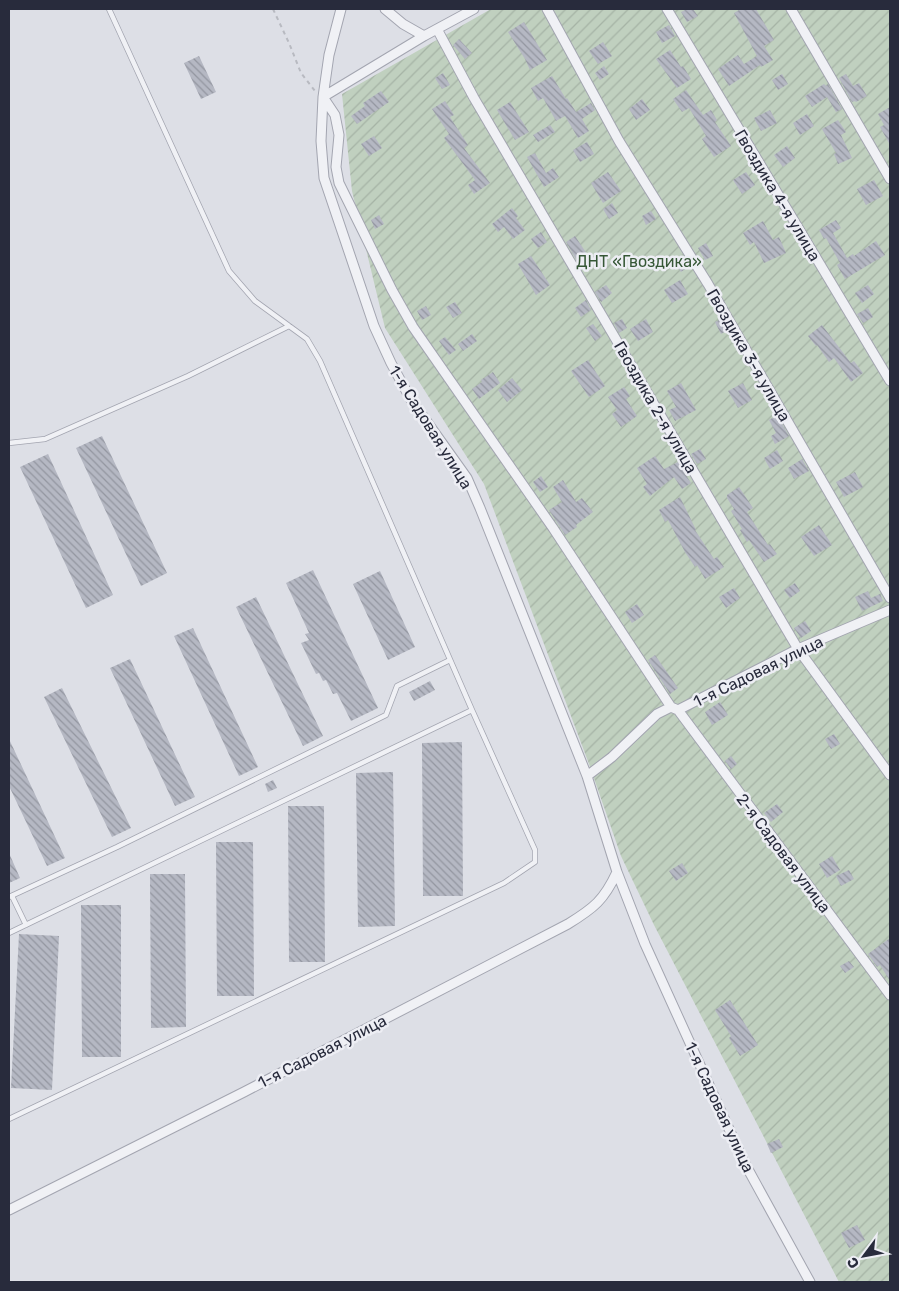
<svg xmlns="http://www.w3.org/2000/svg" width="899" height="1291" font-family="Rubik,sans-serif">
	<defs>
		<pattern id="garden-furrows" width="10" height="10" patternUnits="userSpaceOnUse" patternTransform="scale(1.25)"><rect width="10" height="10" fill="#c0d0bf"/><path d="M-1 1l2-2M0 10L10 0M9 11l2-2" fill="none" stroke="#a5b3a5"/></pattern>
		<pattern id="building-back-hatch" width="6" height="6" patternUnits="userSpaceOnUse" patternTransform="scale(1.25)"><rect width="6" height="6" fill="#b5b8c3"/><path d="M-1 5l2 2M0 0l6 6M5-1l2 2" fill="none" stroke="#9396a0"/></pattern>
	</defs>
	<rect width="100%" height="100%" fill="#dddfe6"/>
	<path fill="url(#garden-furrows)" d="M491,9H890V1282H839L654,925L621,856L589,764L484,484L385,328L352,191L342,94Z"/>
	<path fill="url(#building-back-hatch)" d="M687,9H693L698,16L687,22L681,12Z
		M741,9H756L774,40L764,46L773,60L761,67L760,65L729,86L718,69L738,55L744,64L757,56L734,13Z
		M524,22L547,60L530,70L525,59L508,32Z
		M669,25L675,36L662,43L656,32Z
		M459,39L472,53L465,59L453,45Z
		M603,42L612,56L598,64L589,51Z
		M670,50L681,67L683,66L691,79L677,88L656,59Z
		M199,56L216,92L201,99L184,63Z
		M604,66L609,74L600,80L595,73Z
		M443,73L450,85L442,89L435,78Z
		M782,74L788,84L778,90L772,80Z
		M846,74L853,86L859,83L867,96L856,102L855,101L852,102L839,78Z
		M552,76L566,99L567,98L576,112L591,103L595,110L582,119L589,131L578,138L565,116L556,121L543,98L538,101L531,88Z
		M824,84L826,86L828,84L842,109L836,112L827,97L812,107L805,96Z
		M686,90L703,115L711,110L717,120L715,122L731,146L714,157L702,139L706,136L689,108L682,112L673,99Z
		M381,91L389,102L357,124L351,116L365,106L363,103Z
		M642,99L650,110L636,120L629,109Z
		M445,101L454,115L450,117L468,145L464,148L490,183L474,194L468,185L475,180L444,138L449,134L432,109Z
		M510,102L529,132L515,140L497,110Z
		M890,107V145L880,127L884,125L878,114Z
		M770,110L777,123L761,131L754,118Z
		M807,114L814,126L800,135L793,123Z
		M838,120L846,132L841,135L852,158L838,164L834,154L836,153L822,129Z
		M550,125L555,132L538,142L533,135Z
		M374,136L382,148L369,156L361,144Z
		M587,142L594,154L580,162L573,150Z
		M787,146L795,158L783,167L774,155Z
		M535,153L546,173L553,168L559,177L544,187L527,157Z
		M608,172L621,191L603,203L591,183Z
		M746,172L755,185L742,194L733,180Z
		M874,180L883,196L866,205L857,189Z
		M612,203L618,213L609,219L603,209Z
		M512,208L518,216L516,218L525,230L513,239L504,227L498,232L492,224Z
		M651,211L656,219L646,225L642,216Z
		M379,215L384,224L375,229L371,220Z
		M836,220L841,228L833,233L847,258L853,254L854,256L876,241L885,255L845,279L837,265L840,263L826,238L824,239L819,230Z
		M763,221L773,240L779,237L786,253L764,263L754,242L750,245L743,233Z
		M541,232L547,242L538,248L531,239Z
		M575,236L587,254L577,261L566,242Z
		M706,243L713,256L705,260L698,248Z
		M531,256L550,285L536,295L518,264Z
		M683,259L688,267L681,272L675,264Z
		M680,280L688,294L672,303L664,290Z
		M606,285L612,293L601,302L595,292Z
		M868,285L874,294L862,303L855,293Z
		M586,300L591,310L581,317L575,308Z
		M455,302L462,313L453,318L446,307Z
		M426,306L431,315L422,320L417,311Z
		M868,308L873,317L863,323L857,314Z
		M622,319L627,328L619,333L614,323Z
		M646,319L653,332L638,341L630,329Z
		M721,319L728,330L721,334L715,322Z
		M593,324L602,336L595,341L586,328Z
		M822,325L851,363L854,361L863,373L851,382L834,358L829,362L817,345L816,346L808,336Z
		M472,334L477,341L463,351L458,344Z
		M445,337L456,350L449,355L439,341Z
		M588,360L605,386L589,397L571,371Z
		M493,372L500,383L479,399L472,389L482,382L481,380Z
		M512,378L522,390L507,402L498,390Z
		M681,383L696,410L675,421L669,410L676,407L667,391Z
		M743,383L752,400L738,408L728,391Z
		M624,387L630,396L626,399L637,416L621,427L612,414L617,410L608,397Z
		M777,415L789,436L775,444L771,436L776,433L769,420Z
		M102,436L167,573L141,586L76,448Z
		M700,449L706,459L697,464L691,454Z
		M777,450L783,461L770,469L764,458Z
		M48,454L113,595L86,608L20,467Z
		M655,456L664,469L680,461L686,470L684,472L691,483L682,489L674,477L650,496L643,487L647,484L637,468Z
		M802,459L809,471L794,479L788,468Z
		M855,472L863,487L844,497L836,482Z
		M541,476L548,487L540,492L533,482Z
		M563,480L576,502L582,498L593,512L576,525L577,527L565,535L549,510L562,502L553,487Z
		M739,487L753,508L747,512L768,545L770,544L777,554L764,562L749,540L747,542L740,530L742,529L731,511L734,509L727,498V495Z
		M680,497L696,530H695L714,559L717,557L724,567L705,579L697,565L695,567L685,552L668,520L665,522L659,510Z
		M819,525L832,545L814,556L801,537Z
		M313,570L378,708L351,721L337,693L333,694L326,680L323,681L319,673L316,674L301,643L309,640L305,634L309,633L286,583Z
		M380,571L415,647L388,660L353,584Z
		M795,583L800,591L790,598L784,590Z
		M734,588L740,598L726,608L719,597Z
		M868,591L871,598L880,594L883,601L862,611L855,597Z
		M256,597L323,736L303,746L236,607Z
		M637,604L644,615L632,623L625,612Z
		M805,621L811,631L801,638L794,628Z
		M193,628L258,767L239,776L174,636Z
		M655,655L678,688L670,694L648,660Z
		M130,659L195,797L175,806L110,668Z
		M430,681L435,690L414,701L409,692Z
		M62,688L131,828L112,837L44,697Z
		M720,702L728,715L712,725L705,712Z
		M834,734L840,744L831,749L825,739Z
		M9,739L65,858L47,866L9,786Z
		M462,742L463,896H423L422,743Z
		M731,756L737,764L731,769L725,761Z
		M393,772L395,926L358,927L356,773Z
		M273,780L277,788L268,792L265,784Z
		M777,804L783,812L771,822L764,813Z
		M288,806H324L325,962H289Z
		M216,842H253L254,996H217Z
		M9,853L20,878L9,883Z
		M832,856L840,870L827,878L819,864Z
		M682,863L688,873L676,881L669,871Z
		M849,870L854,879L841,886L836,876Z
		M150,874H185L186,1027L151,1028Z
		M81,905H121V1057H82Z
		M19,934L59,936L52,1090L11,1088Z
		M890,938V981L880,965L877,967L868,954Z
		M849,961L854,967L845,973L840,966Z
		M730,1000L758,1045L740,1056L729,1038L731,1036L715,1010Z
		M779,1139L783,1147L771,1153L767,1144Z
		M857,1225L865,1240L849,1248L841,1233Z"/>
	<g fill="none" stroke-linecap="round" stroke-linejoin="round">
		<defs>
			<path id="lane" d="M9,443L45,439L188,376L289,326
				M12,896L26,925
				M9,897L117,847L386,715L397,686L450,660
				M9,933L472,710
				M9,1119L504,883L535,862V850L472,710L320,361L307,339L255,301L229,271L109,9"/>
			<path id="street" d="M385,9L403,24L424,36
				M474,9L424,36L323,97L335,115L339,135L336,167L339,183L392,290L413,327L553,528L671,707
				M547,9L619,141L708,284L890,598
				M667,9L890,381
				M791,9L890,179
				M437,29L474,98L798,649L890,775
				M678,710L890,995
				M587,776L612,757L657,714L671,707L678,710L798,649L890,610
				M617,872L645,944L744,1162L810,1282
				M9,1210L244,1092L568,924C594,908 604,900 617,872L587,776L480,508L467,478L410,398L391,363L374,326L324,178L321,141L323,97L329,55L341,9"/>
		</defs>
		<use href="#lane" stroke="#a3a5b0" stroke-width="6"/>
		<use href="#street" stroke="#a3a5b0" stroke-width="11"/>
		<path stroke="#b8bac1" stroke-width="2" stroke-dasharray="4 4" stroke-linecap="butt" d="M273,9L289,43L301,73L315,91"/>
		<use href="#lane" stroke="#f0f1f5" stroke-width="4.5"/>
		<use href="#street" stroke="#f0f1f5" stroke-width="9"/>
	</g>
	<g text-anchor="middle" stroke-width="5" stroke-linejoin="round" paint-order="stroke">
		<g font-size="16" fill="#282b3c" stroke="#edeef4">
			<text transform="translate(778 195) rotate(59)" y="6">Гвоздика 4-я улица</text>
			<text transform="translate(749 355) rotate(60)" y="6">Гвоздика 3-я улица</text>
			<text transform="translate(656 407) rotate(60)" y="6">Гвоздика 2-я улица</text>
			<text transform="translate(431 427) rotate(58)" y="6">1-я Садовая улица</text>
			<text transform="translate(758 671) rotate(-26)" y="6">1-я Садовая улица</text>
			<text transform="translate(784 853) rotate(53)" y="6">2-я Садовая улица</text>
			<text transform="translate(322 1051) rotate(-27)" y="6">1-я Садовая улица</text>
			<text transform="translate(720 1107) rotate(65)" y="6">1-я Садовая улица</text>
		</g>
		<g font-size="16" fill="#365736" stroke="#edeef4">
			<text x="639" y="267">ДНТ «Гвоздика»</text>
		</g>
	</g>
	<rect width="899" height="1291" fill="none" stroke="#282b3c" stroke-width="20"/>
	<g transform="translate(864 1256) rotate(238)" stroke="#edeef4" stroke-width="4" paint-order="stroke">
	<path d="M0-4L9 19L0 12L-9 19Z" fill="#282b3c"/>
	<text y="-8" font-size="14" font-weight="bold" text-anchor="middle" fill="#282b3c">С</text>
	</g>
</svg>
